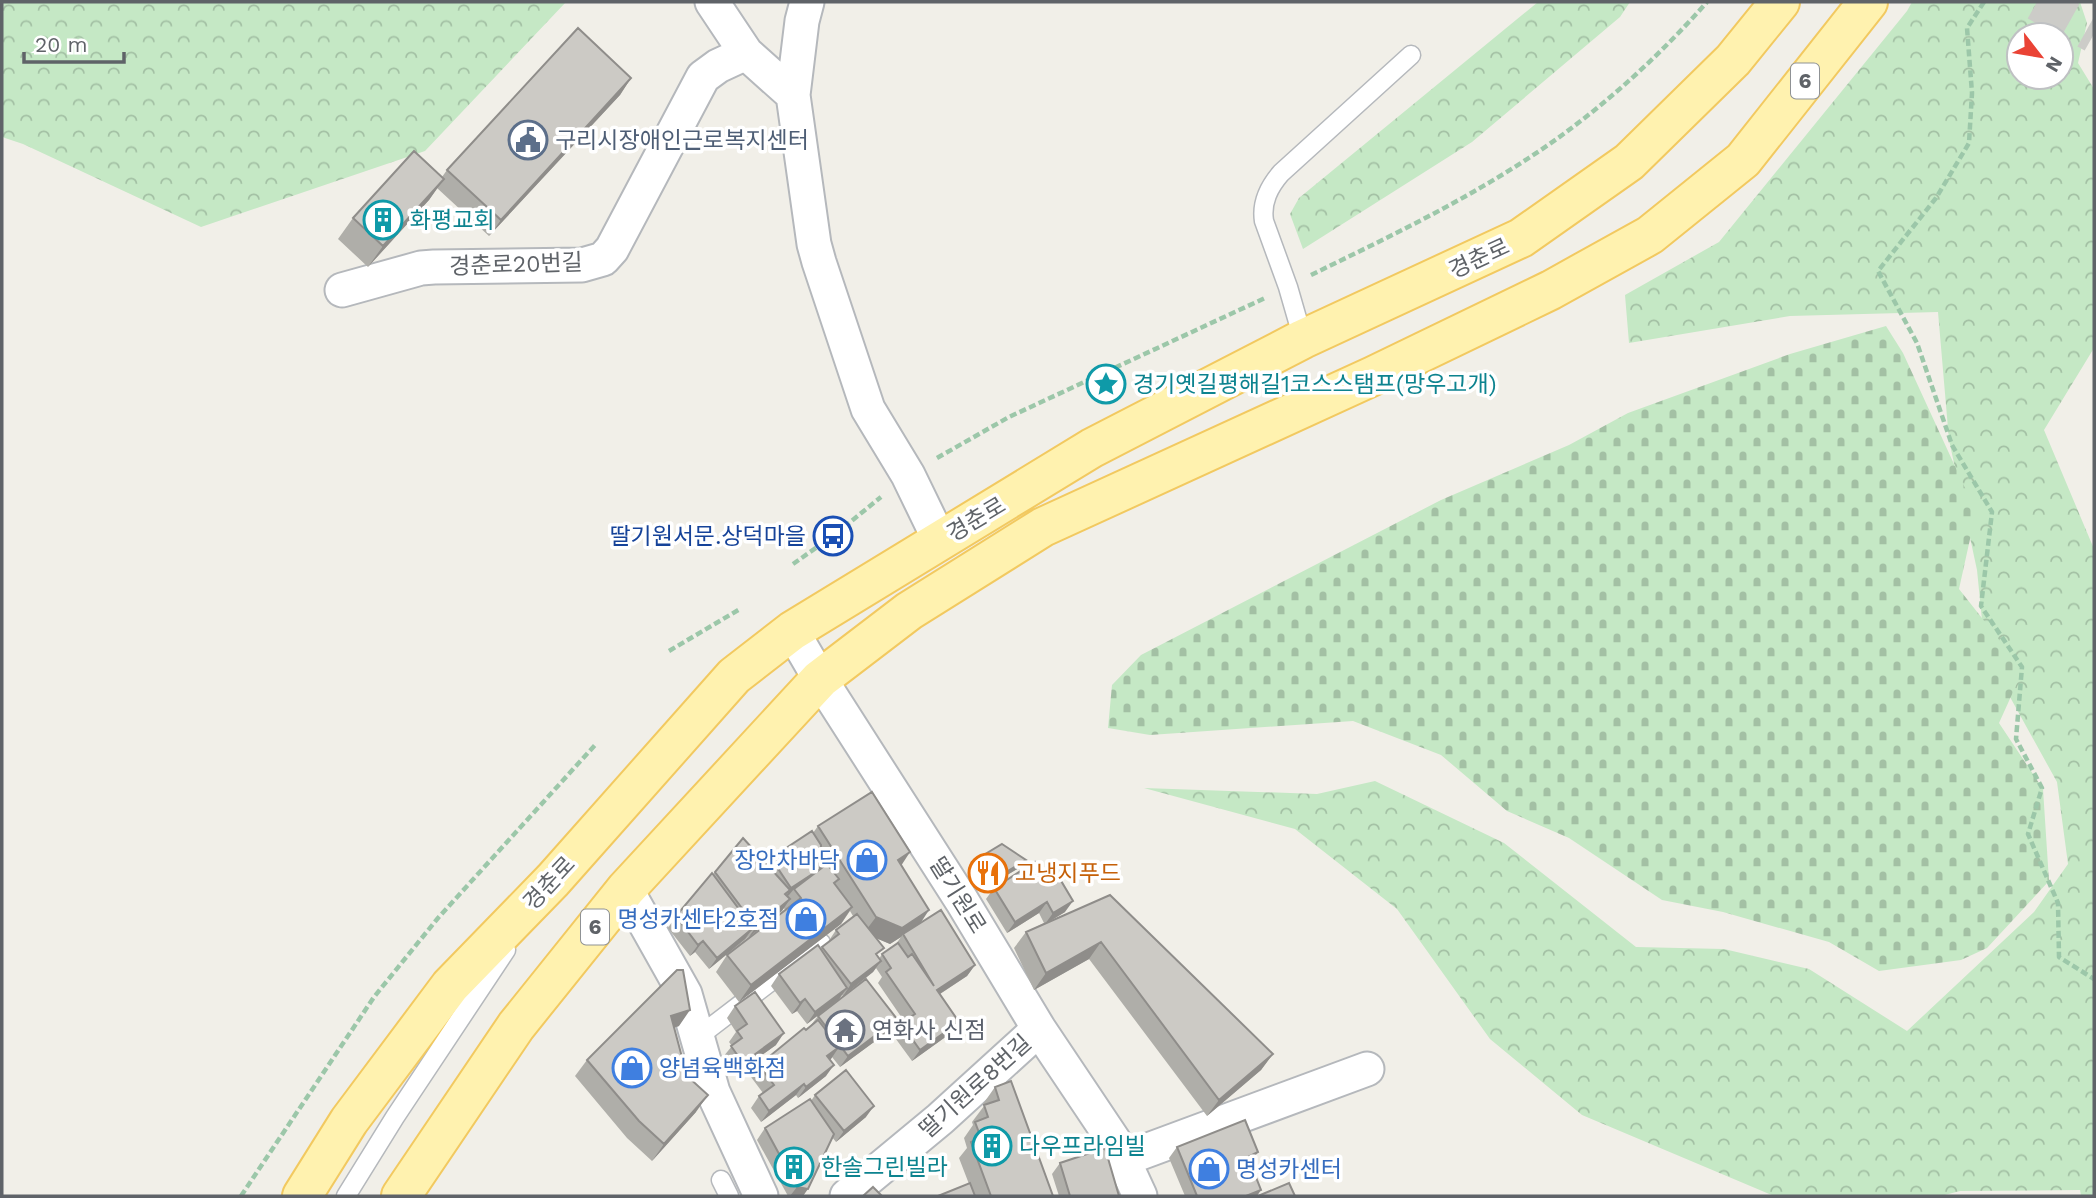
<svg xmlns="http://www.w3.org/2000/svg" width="2096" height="1198" font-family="'Work Sans','Noto Sans KR',sans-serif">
	<defs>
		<pattern id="forest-crowns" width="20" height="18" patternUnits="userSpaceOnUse" patternTransform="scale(1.75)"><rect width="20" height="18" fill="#c5e8c5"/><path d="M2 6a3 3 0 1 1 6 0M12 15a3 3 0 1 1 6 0" fill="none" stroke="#a3c0a4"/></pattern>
		<pattern id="cemetery-stones" width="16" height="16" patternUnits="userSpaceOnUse" patternTransform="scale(1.75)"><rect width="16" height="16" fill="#c5e8c5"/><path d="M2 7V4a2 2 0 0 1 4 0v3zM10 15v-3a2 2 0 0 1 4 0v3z" fill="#a3c0a4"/></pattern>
	</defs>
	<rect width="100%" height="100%" fill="#f1efe8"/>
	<path fill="url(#forest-crowns)" fill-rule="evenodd" d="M2,2H566L425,151L201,227L23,144L2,137Z
		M1538,2H1630L1620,17L1472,142L1303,249L1290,214L1299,198Z
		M1912,2H2080L2087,23L2078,63L2094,89V348L2044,430L2094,549V1196H2081L2080,1190L1960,1191L1941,1196H1774L1582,1115L1490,1039L1397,909L1295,829L1144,788L1317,794L1375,781L1504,843L1636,947L1724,949L1809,969L1907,1031L2034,912L2068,864L2057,782L2010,697L1982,620L1977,570L1949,440L1938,312L1790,316L1629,343L1625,295L1719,242L1907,11ZM2019,35H2061V77H2019Z"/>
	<path fill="url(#cemetery-stones)" d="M1886,326L1903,353L1976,512L1959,589L2023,670L1999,723L2043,789L2049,881L1987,948L1961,960L1879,971L1829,942L1723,912L1662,900L1569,838L1507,811L1441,755L1353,721L1150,735L1108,728L1112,685L1141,655L1441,500L1569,445L1628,413L1790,354Z"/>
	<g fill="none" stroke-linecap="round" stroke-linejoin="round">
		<path stroke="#ccccc8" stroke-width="38" stroke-dasharray="38 19" stroke-linecap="butt" d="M2037,2L2094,34"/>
		<defs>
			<path id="service" d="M1303,339L1288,287L1264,221C1261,202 1269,187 1281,173L1411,55
				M698,1037L821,943
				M721,1180L729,1196
				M346,1196L395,1117L506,950"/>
			<path id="minor" d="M712,2L746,53L793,95L814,244L819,262L868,409L908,475L940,541
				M793,95L802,21L807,2
				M342,290L421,268L434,267L582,265L603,259L612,249L703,77L718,66L746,53
				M792,631L820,679L962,901L1039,1029L1116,1144L1140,1196
				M626,889L685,994L713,1092L761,1196
				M1124,1159L1367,1069
				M847,1196L940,1119L1039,1029"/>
			<path id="primary" d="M302,1196L349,1121L450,986L553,880L734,676L792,631L1092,448L1303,339L1521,238L1629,162L1733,60L1780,2
				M401,1196L516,1026L626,889L820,679L909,611L1043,527L1373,376L1551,290L1650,235L1743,160L1868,2"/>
		</defs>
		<use href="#service" stroke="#b5b8bc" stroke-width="21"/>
		<use href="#minor" stroke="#b5b8bc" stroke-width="37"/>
		<use href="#primary" stroke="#f2c960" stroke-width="42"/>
		<path stroke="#9cc7a9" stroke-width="4.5" stroke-dasharray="7 3.5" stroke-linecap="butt" d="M1984,2L1967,28L1972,93L1969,143L1936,198L1878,271L1917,343L1952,445L1992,512L1981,606L2022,667L2016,739L2042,788L2028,834L2058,903L2059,957L2094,979
			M1311,275C1395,234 1481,193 1558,138C1612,99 1663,52 1707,2
			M937,458L1009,417L1265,298
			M793,564L833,536L881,497
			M669,651L740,609
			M241,1196L374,997L438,918L596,744"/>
		<use href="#service" stroke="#fff" stroke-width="18"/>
		<use href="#minor" stroke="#fff" stroke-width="33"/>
		<use href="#primary" stroke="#fff2af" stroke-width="38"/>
	</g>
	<path fill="#afaea9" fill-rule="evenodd" d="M631,78L620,95L489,236L437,188L429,200L368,267L338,239L353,218L442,177L447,170Z
		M818,826L901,866L920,923L975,965L967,976L940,994L951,1033L912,1061L893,1035L901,1023L904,1021L878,983L882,977L876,968L873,972L843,996L842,995L839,999L807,1024L797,1011L792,1014L771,986L779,974L821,948L828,942L836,930L853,916L850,911L841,924L739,1002L716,972L727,955L785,910L784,908L709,969L695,952L690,956L668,928L676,916L713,874L743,838L767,865L771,858L813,833ZM901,937L896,944L882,954L879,959L877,957L876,938L890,944Z
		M1026,860L1022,866L982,890L968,868L972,862Z
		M1035,862L1065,912L1052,920L1110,895L1273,1054L1261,1070L1207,1116L1089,959L1034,990L1014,948L1026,932L1044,923L1039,913L1007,933L986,899L994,888Z
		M677,970L679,1026L674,1028L696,1112L652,1161L627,1138L575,1076L587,1060Z
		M735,1006L776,1045L735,1074L723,1057L732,1046L729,1042L736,1032L727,1018Z
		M818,1016L897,1019L889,1031L840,1067L832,1057L830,1060L826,1076L798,1098L796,1095L761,1122L751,1108L759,1096L763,1093L751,1077L759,1065L811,1025Z
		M995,1087L1053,1196H938L969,1184L959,1158L967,1148L964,1138L973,1125L972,1122L984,1106L983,1104Z
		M815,1095L866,1117L836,1142L832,1137L803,1196H788L757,1140L765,1128L811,1101Z
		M1177,1147L1250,1163L1257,1196H1185L1169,1158Z
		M1060,1163L1119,1196H1059L1052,1174Z"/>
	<path fill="#8f8d8a" d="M631,78L620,95L489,236L501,220Z
		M444,179L429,200L368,267L383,246Z
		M910,852L899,869L898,860Z
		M1026,860L1022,866L982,890L986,884Z
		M820,869L794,889L789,895L783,900L791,888Z
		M790,899L782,911L748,938L756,927Z
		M1073,901L1065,912L1045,924L1053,913Z
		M1047,902L1039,913L1007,933L1015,922Z
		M852,907L841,924L739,1002L751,985Z
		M929,910L918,927L903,934L901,937L890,944L864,933L876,917Z
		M753,928L745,939L709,969L717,958Z
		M703,941L695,952L690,956L698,945Z
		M1101,942L1089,959L1034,990L1046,973Z
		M881,961L873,972L843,996L851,984Z
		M975,965L967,976L929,1001L937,990Z
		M847,988L839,999L807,1024L815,1012Z
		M805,999L797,1011L792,1014L800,1003Z
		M690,1010L679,1026L660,1032L671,1016Z
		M897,1019L889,1031L840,1067L848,1056Z
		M959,1022L951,1033L912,1061L920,1050Z
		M784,1033L776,1045L735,1074L743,1063Z
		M839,1047L831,1059L819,1068L827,1056Z
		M1273,1054L1261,1070L1207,1116L1219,1100Z
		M834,1065L826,1076L798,1098L806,1087Z
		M804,1084L796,1095L761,1122L769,1111Z
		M708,1095L696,1112L652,1161L664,1144Z
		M874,1106L866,1117L836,1142L844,1131Z
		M1258,1152L1250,1163L1248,1157Z
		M797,1187L808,1189L803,1196H790Z
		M1261,1190L1257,1196H1246Z"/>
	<path fill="#cccac5" stroke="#8f8d8a" stroke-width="2" d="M578,28L631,78L501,220L447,170Z
		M414,151L444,179L383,246L353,218Z
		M872,792L910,852L898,860L929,910L902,928L876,917L818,826Z
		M812,831L821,845L820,869L791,888L771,858Z
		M743,838L790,890L785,894L790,899L756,927L715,872Z
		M1002,844L1026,860L986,884L972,862Z
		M1035,862L1043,876L1054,869L1073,901L1053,913L1047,902L1015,922L994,888Z
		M827,864L839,879L834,883L852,907L751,985L727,955L801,898L794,889Z
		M712,873L753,928L717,958L703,941L698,945L676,916Z
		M1110,895L1273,1054L1219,1100L1101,942L1046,973L1026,932Z
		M941,910L975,965L937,990L959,1022L920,1050L901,1023L915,1014L886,972L891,968L882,954L898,943L908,957L912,954L934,986L903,934Z
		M857,914L884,948L876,954L881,961L851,984L822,947L839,934L836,930Z
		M818,945L847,988L815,1012L805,999L800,1003L779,974Z
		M677,970H683L690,1010L671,1016L687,1076L708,1095L664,1144L639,1121L587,1060Z
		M866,979L897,1019L848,1056L818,1016Z
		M755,992L784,1033L743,1063L731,1046L742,1038L737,1031L747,1024L735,1006Z
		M818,1020L839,1047L827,1056L834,1065L806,1087L804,1084L769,1111L759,1096L774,1085L759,1065L804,1028L806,1030Z
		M846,1070L874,1106L844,1131L815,1095Z
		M1011,1081L1053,1196H991L971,1142L981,1138L975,1122L988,1117L984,1105L999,1100L995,1087Z
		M810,1099L834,1134L808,1189L797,1187L765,1128Z
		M1245,1120L1258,1152L1248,1157L1261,1190L1246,1196H1197L1177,1147Z
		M1105,1148L1119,1196H1070L1060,1163Z
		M970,1183L975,1196H938Z
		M1289,1183L1295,1196H1258Z
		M873,1187L882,1196H863Z"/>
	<defs>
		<symbol id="civic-ring" viewBox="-11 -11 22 22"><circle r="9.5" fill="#fff" stroke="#5c6f8a" stroke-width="1.5"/><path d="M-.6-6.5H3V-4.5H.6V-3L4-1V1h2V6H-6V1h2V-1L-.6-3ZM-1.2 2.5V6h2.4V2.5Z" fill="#5c6f8a"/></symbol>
		<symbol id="building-ring" viewBox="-11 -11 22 22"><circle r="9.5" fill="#fff" stroke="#0f9aa8" stroke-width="1.5"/><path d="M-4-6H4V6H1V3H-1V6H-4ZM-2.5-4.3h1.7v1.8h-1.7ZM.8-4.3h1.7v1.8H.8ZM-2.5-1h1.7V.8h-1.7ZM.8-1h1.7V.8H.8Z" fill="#0f9aa8"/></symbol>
		<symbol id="sight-ring" viewBox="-11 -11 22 22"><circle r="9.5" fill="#fff" stroke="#0f9aa8" stroke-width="1.5"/><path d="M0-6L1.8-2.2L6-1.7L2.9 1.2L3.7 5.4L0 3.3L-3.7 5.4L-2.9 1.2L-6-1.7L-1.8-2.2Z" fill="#0f9aa8"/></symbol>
		<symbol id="bus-ring" viewBox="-11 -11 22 22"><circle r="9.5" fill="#fff" stroke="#1a4fb4" stroke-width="1.5"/><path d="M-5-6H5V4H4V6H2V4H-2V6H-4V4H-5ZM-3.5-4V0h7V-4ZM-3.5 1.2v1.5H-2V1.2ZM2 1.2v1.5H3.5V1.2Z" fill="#1a4fb4"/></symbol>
		<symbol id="shop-ring" viewBox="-11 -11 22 22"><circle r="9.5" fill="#fff" stroke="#3f7fe0" stroke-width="1.5"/><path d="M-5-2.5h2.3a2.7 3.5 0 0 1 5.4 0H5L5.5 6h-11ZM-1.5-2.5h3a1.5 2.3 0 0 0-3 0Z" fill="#3f7fe0"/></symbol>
		<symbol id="restaurant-ring" viewBox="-11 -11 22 22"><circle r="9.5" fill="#fff" stroke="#e8710a" stroke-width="1.5"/><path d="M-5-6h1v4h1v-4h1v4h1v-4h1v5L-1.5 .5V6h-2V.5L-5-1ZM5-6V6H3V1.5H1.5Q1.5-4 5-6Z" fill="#e8710a"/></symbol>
		<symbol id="temple-ring" viewBox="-11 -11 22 22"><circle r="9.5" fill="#fff" stroke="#6b7280" stroke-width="1.5"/><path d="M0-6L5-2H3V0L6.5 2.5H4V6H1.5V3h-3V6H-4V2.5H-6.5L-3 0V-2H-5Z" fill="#6b7280"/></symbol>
	</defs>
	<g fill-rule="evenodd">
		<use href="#civic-ring" x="506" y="118" width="44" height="44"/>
		<use href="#building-ring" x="361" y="198" width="44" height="44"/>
		<use href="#sight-ring" x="1084" y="362" width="44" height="44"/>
		<use href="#bus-ring" x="811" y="514" width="44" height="44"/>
		<use href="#shop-ring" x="845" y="838" width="44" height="44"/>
		<use href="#restaurant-ring" x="966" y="851" width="44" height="44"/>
		<use href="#shop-ring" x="784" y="897" width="44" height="44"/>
		<use href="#temple-ring" x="823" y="1008" width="44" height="44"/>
		<use href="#shop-ring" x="610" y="1046" width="44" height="44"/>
		<use href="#building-ring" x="970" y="1124" width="44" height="44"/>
		<use href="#building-ring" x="772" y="1145" width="44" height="44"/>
		<use href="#shop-ring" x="1187" y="1147" width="44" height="44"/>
	</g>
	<g text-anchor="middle" stroke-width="7" stroke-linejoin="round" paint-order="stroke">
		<g fill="#fff" stroke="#8f9295" stroke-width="2">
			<rect x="1791" y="63.5" width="28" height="35" rx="5"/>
			<rect x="581" y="909.5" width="28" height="35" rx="5"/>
		</g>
		<g font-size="21" font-weight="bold" fill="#5f6368">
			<text x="1805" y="88">6</text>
			<text x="595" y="934">6</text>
		</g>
		<g font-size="23" fill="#4e5e75" stroke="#fff" text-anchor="start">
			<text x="555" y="148">구리시장애인근로복지센터</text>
		</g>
		<g font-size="23" fill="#0d838f" stroke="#fff" text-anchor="start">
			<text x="410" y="228">화평교회</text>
			<text x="1133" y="392">경기옛길평해길1코스스탬프(망우고개)</text>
			<text x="1019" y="1154">다우프라임빌</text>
			<text x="821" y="1175">한솔그린빌라</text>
		</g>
		<g font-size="23" fill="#5f6368" stroke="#fff">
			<text transform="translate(1479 258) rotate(-25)" y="8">경춘로</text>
			<text transform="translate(516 264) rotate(-2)" y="8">경춘로20번길</text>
			<text transform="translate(976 519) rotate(-31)" y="8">경춘로</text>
			<text transform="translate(549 883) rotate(-47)" y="8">경춘로</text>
			<text transform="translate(958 895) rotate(58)" y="8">딸기원로</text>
			<text transform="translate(975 1086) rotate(-42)" y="8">딸기원로8번길</text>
		</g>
		<g font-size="23" fill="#164399" stroke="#fff" text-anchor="end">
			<text x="806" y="544">딸기원서문.상덕마을</text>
		</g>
		<g font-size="23" fill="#366cbe" stroke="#fff" text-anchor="end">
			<text x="840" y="868">장안차바닥</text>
			<text x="779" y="927">명성카센타2호점</text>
			<text x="659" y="1076" text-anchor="start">양념육백화점</text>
			<text x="1236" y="1177" text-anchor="start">명성카센터</text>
		</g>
		<g font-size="23" fill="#c56008" stroke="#fff" text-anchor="start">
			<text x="1015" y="881">고냉지푸드</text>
		</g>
		<g font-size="23" fill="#5b616d" stroke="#fff" text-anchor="start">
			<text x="872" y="1038">연화사 신점</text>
		</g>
	</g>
	<rect width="2096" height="1198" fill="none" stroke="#5f6368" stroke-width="7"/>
	<g transform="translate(2040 56) rotate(121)"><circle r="33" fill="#ffffff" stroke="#bfc1c3" stroke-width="2"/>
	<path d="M0-5L12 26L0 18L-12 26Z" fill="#ea4335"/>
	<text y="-10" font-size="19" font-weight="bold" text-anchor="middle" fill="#5f6368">N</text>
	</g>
	<path d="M24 52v10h100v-10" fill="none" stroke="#5f6368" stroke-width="3.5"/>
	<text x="35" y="52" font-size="21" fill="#5f6368" stroke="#ffffff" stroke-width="5" paint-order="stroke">20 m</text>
</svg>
